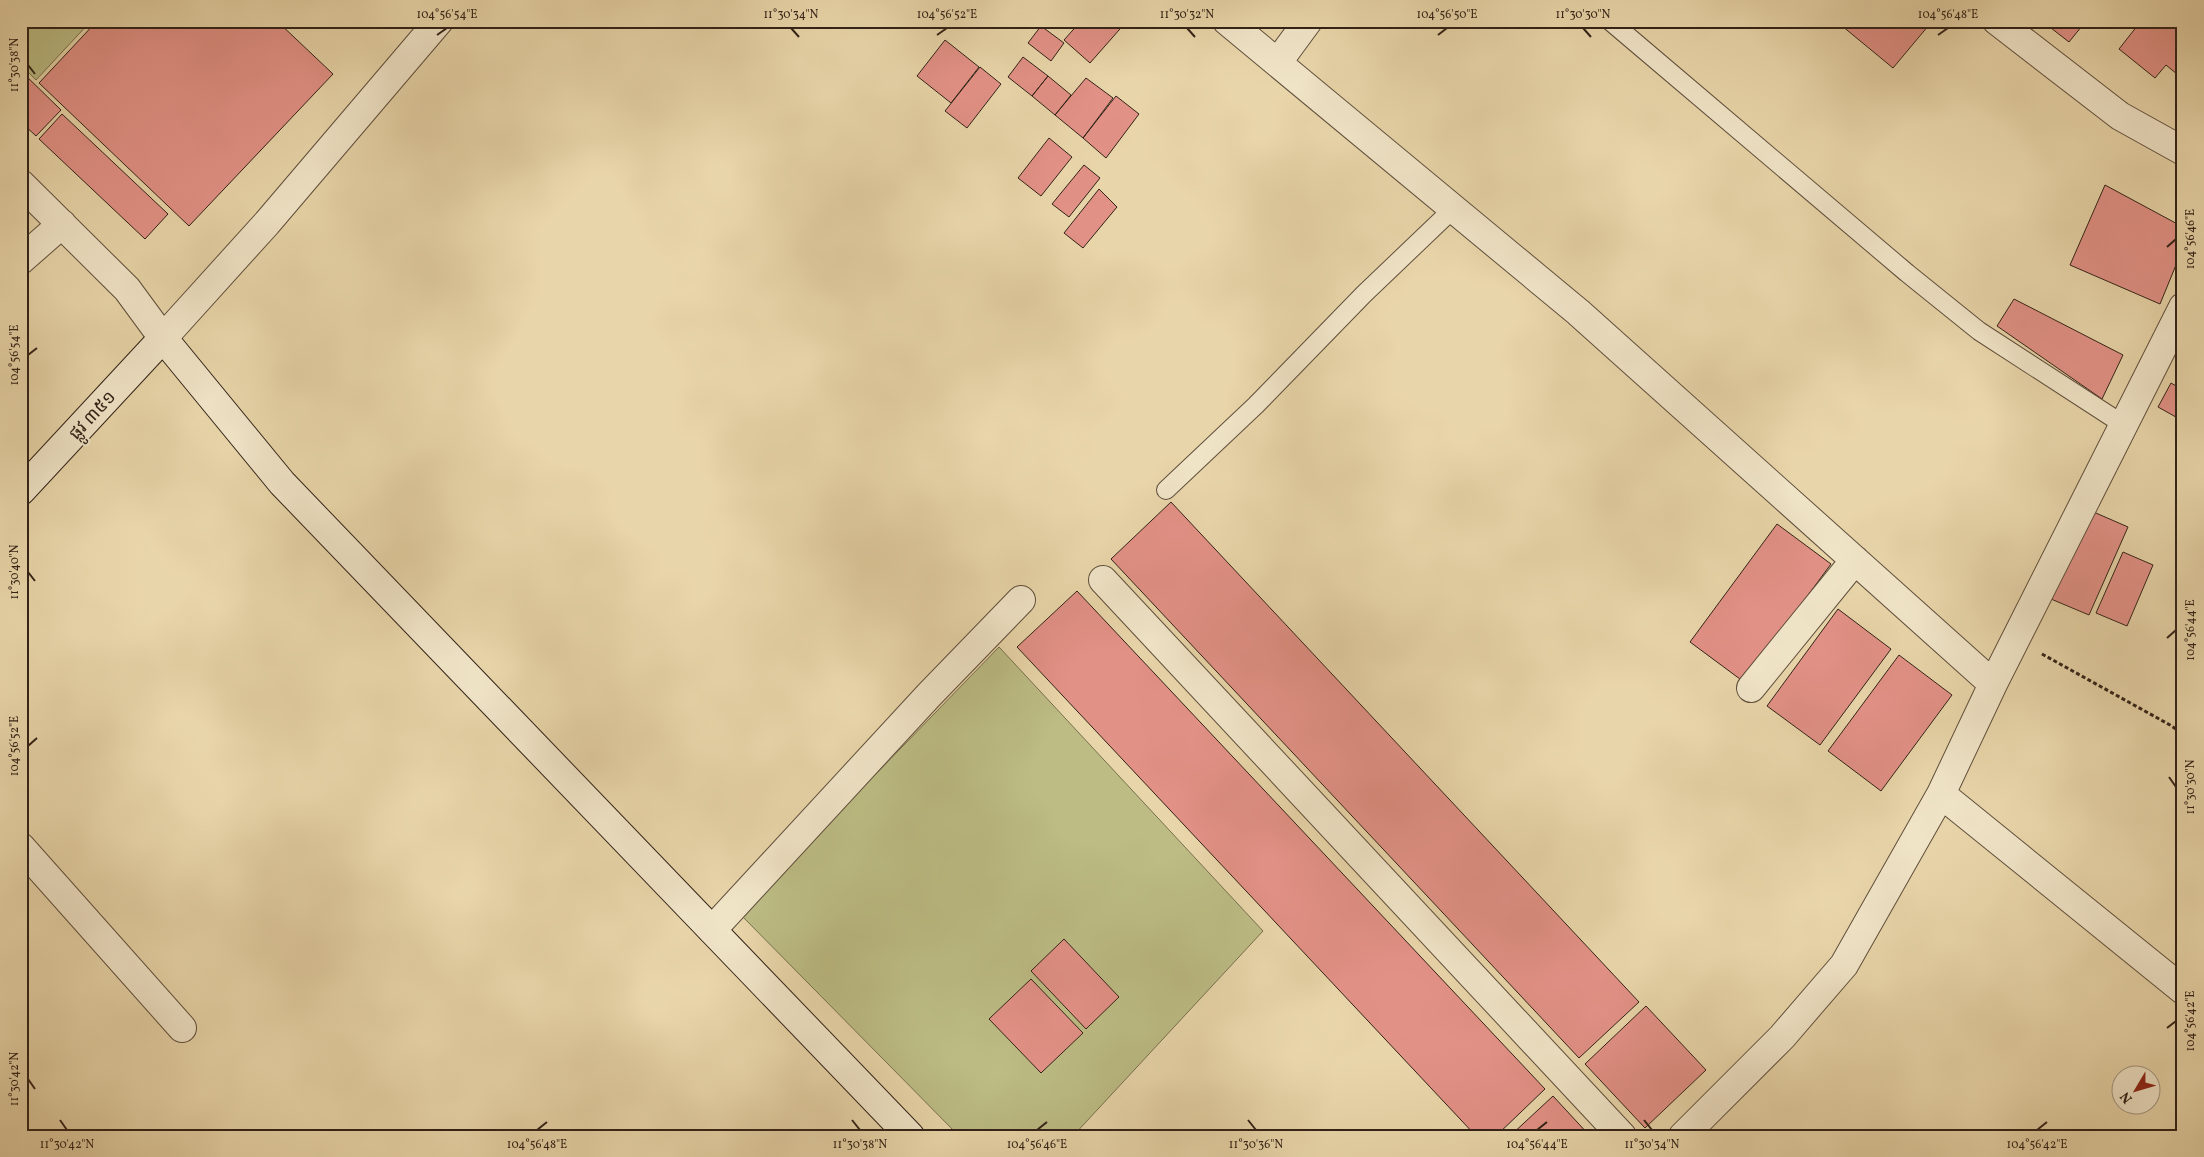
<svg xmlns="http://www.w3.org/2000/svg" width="2204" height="1157" font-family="Vollkorn,'Noto Sans Khmer',serif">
	<rect width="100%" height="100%" fill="#e8d5a9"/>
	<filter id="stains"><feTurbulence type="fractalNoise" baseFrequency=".004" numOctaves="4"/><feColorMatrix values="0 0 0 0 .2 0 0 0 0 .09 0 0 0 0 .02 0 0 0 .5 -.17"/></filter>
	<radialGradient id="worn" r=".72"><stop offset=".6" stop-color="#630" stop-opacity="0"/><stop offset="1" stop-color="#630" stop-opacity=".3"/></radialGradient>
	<path fill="#bcbc84" stroke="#776f4e" d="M21,21H91L36,80L21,65Z
		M999,647L1263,931L1073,1136H959L740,914Z"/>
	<path fill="#e29186" stroke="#322217" d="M97,21H277L333,74L189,226L39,83Z
		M1081,21H1127L1090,63L1064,40Z
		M1836,21H1924L1929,25L1893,68Z
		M2042,21H2086L2069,42Z
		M2141,21H2183V79L2166,65L2155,78L2119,49Z
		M1041,26L1064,43L1051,61L1028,43Z
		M945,40L979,67L951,103L917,76Z
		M1023,57L1048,76L1032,96L1008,77Z
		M980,67L1001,84L967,128L945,111Z
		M21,71L61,110L36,136L21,122Z
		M1048,76L1071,95L1055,115L1032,96Z
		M1086,78L1113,98L1083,138L1055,115Z
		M1116,96L1139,114L1106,158L1083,138Z
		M62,114L168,214L145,239L39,139Z
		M1049,138L1072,157L1041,196L1018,178Z
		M1084,165L1100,178L1069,217L1052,204Z
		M2105,185L2183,227V248L2160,304L2070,265Z
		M1099,189L1117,207L1083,248L1064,233Z
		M2014,299L2123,355L2102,399L1997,326Z
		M2171,383L2183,390V421L2158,407Z
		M1171,502L1639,1002L1579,1058L1111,559Z
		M2089,510L2128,527L2089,615L2051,599Z
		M1777,524L1831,564L1744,682L1690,642Z
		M2123,552L2153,565L2127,626L2096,613Z
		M1077,591L1545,1089L1496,1136H1476L1017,647Z
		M1838,609L1891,649L1820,745L1767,706Z
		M1899,655L1952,695L1881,791L1828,751Z
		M1064,939L1119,997L1086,1029L1031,971Z
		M1031,979L1083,1033L1041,1073L989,1019Z
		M1646,1006L1706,1070L1645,1128L1585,1064Z
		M1553,1096L1590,1136H1510Z"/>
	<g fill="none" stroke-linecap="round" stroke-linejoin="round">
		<defs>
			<path id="lane" d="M1610,21L1907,273L1979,331L2124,425
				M1166,490L1256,405L1364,294L1454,208"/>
			<path id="street" d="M1227,21L1578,312L1993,684
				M1997,21L2120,116L2183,151
				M1278,62L1308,21
				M21,184L127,289L163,338L267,223L439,21
				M21,260L62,224
				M1103,580L1622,1136
				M1751,688L1855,560
				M1941,794L2183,990
				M21,847L182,1028
				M712,930L929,695L1021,600
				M1683,1136L1782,1037L1844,965L1941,794L1993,684L2183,307"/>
			<path id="secondary" d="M21,491L163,338L282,483L910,1136"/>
		</defs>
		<use href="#lane" stroke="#604f3c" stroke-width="20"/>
		<use href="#street" stroke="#604f3c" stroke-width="30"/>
		<use href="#secondary" stroke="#322217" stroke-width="30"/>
		<path stroke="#322217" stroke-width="3" stroke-dasharray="4 2.5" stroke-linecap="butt" d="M2042,654L2170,725L2183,734"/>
		<use href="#lane" stroke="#f0e4c7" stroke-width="18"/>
		<use href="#street" stroke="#f0e4c7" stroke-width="28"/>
		<use href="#secondary" stroke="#f0e4c7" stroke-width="28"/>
	</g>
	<path fill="none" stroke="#322217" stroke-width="2" d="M791,28L799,37M1187,28L1195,37M1583,28L1591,37M437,35L447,28M937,35L947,28M1438,35L1447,28M1938,35L1948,28M28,65L35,74M2167,247L2176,239M28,355L37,348M28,572L35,581M2167,638L2176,630M28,746L37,738M2169,777L2176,787M2167,1028L2176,1021M28,1079L35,1089M60,1120L67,1130M852,1120L860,1130M1248,1120L1256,1130M1644,1120L1652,1130M537,1130L547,1122M1037,1130L1047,1122M1537,1130L1547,1122M2037,1130L2047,1122"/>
	<g text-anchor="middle" stroke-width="4.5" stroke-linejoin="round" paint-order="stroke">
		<g font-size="18" fill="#322217" stroke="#f0e4c7">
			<text transform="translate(92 415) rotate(-47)" y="6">ផ្លូវ ៣៥១</text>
		</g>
	</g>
	<rect width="2204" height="1157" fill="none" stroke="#e8d5a9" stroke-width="55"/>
	<g transform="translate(2136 1090) rotate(232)"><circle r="24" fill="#f0e4c7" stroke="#a49681"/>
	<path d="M0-4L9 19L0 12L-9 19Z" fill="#8f2418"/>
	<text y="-8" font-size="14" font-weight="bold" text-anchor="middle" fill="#322217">N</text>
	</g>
	<rect x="28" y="28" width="2148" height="1102" fill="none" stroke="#322217" stroke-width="2"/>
	<g font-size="12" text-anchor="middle" fill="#322217">
		<text x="447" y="18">104°56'54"E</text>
		<text x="791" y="18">11°30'34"N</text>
		<text x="947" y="18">104°56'52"E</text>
		<text x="1187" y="18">11°30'32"N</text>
		<text x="1447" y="18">104°56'50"E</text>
		<text x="1583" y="18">11°30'30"N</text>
		<text x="1948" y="18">104°56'48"E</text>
		<text transform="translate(14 65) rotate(-90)" y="4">11°30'38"N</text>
		<text transform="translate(2190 239) rotate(-90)" y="4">104°56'46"E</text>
		<text transform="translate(14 355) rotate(-90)" y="4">104°56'54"E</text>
		<text transform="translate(14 572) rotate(-90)" y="4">11°30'40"N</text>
		<text transform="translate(2190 630) rotate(-90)" y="4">104°56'44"E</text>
		<text transform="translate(14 746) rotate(-90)" y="4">104°56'52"E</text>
		<text transform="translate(2190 787) rotate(-90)" y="4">11°30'30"N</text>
		<text transform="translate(2190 1021) rotate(-90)" y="4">104°56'42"E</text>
		<text transform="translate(14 1079) rotate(-90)" y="4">11°30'42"N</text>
		<text x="67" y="1148">11°30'42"N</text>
		<text x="537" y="1148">104°56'48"E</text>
		<text x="860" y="1148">11°30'38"N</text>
		<text x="1037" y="1148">104°56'46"E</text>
		<text x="1256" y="1148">11°30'36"N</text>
		<text x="1537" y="1148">104°56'44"E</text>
		<text x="1652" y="1148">11°30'34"N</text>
		<text x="2037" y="1148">104°56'42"E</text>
	</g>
	<rect width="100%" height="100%" filter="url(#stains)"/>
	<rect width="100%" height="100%" fill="url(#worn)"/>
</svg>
